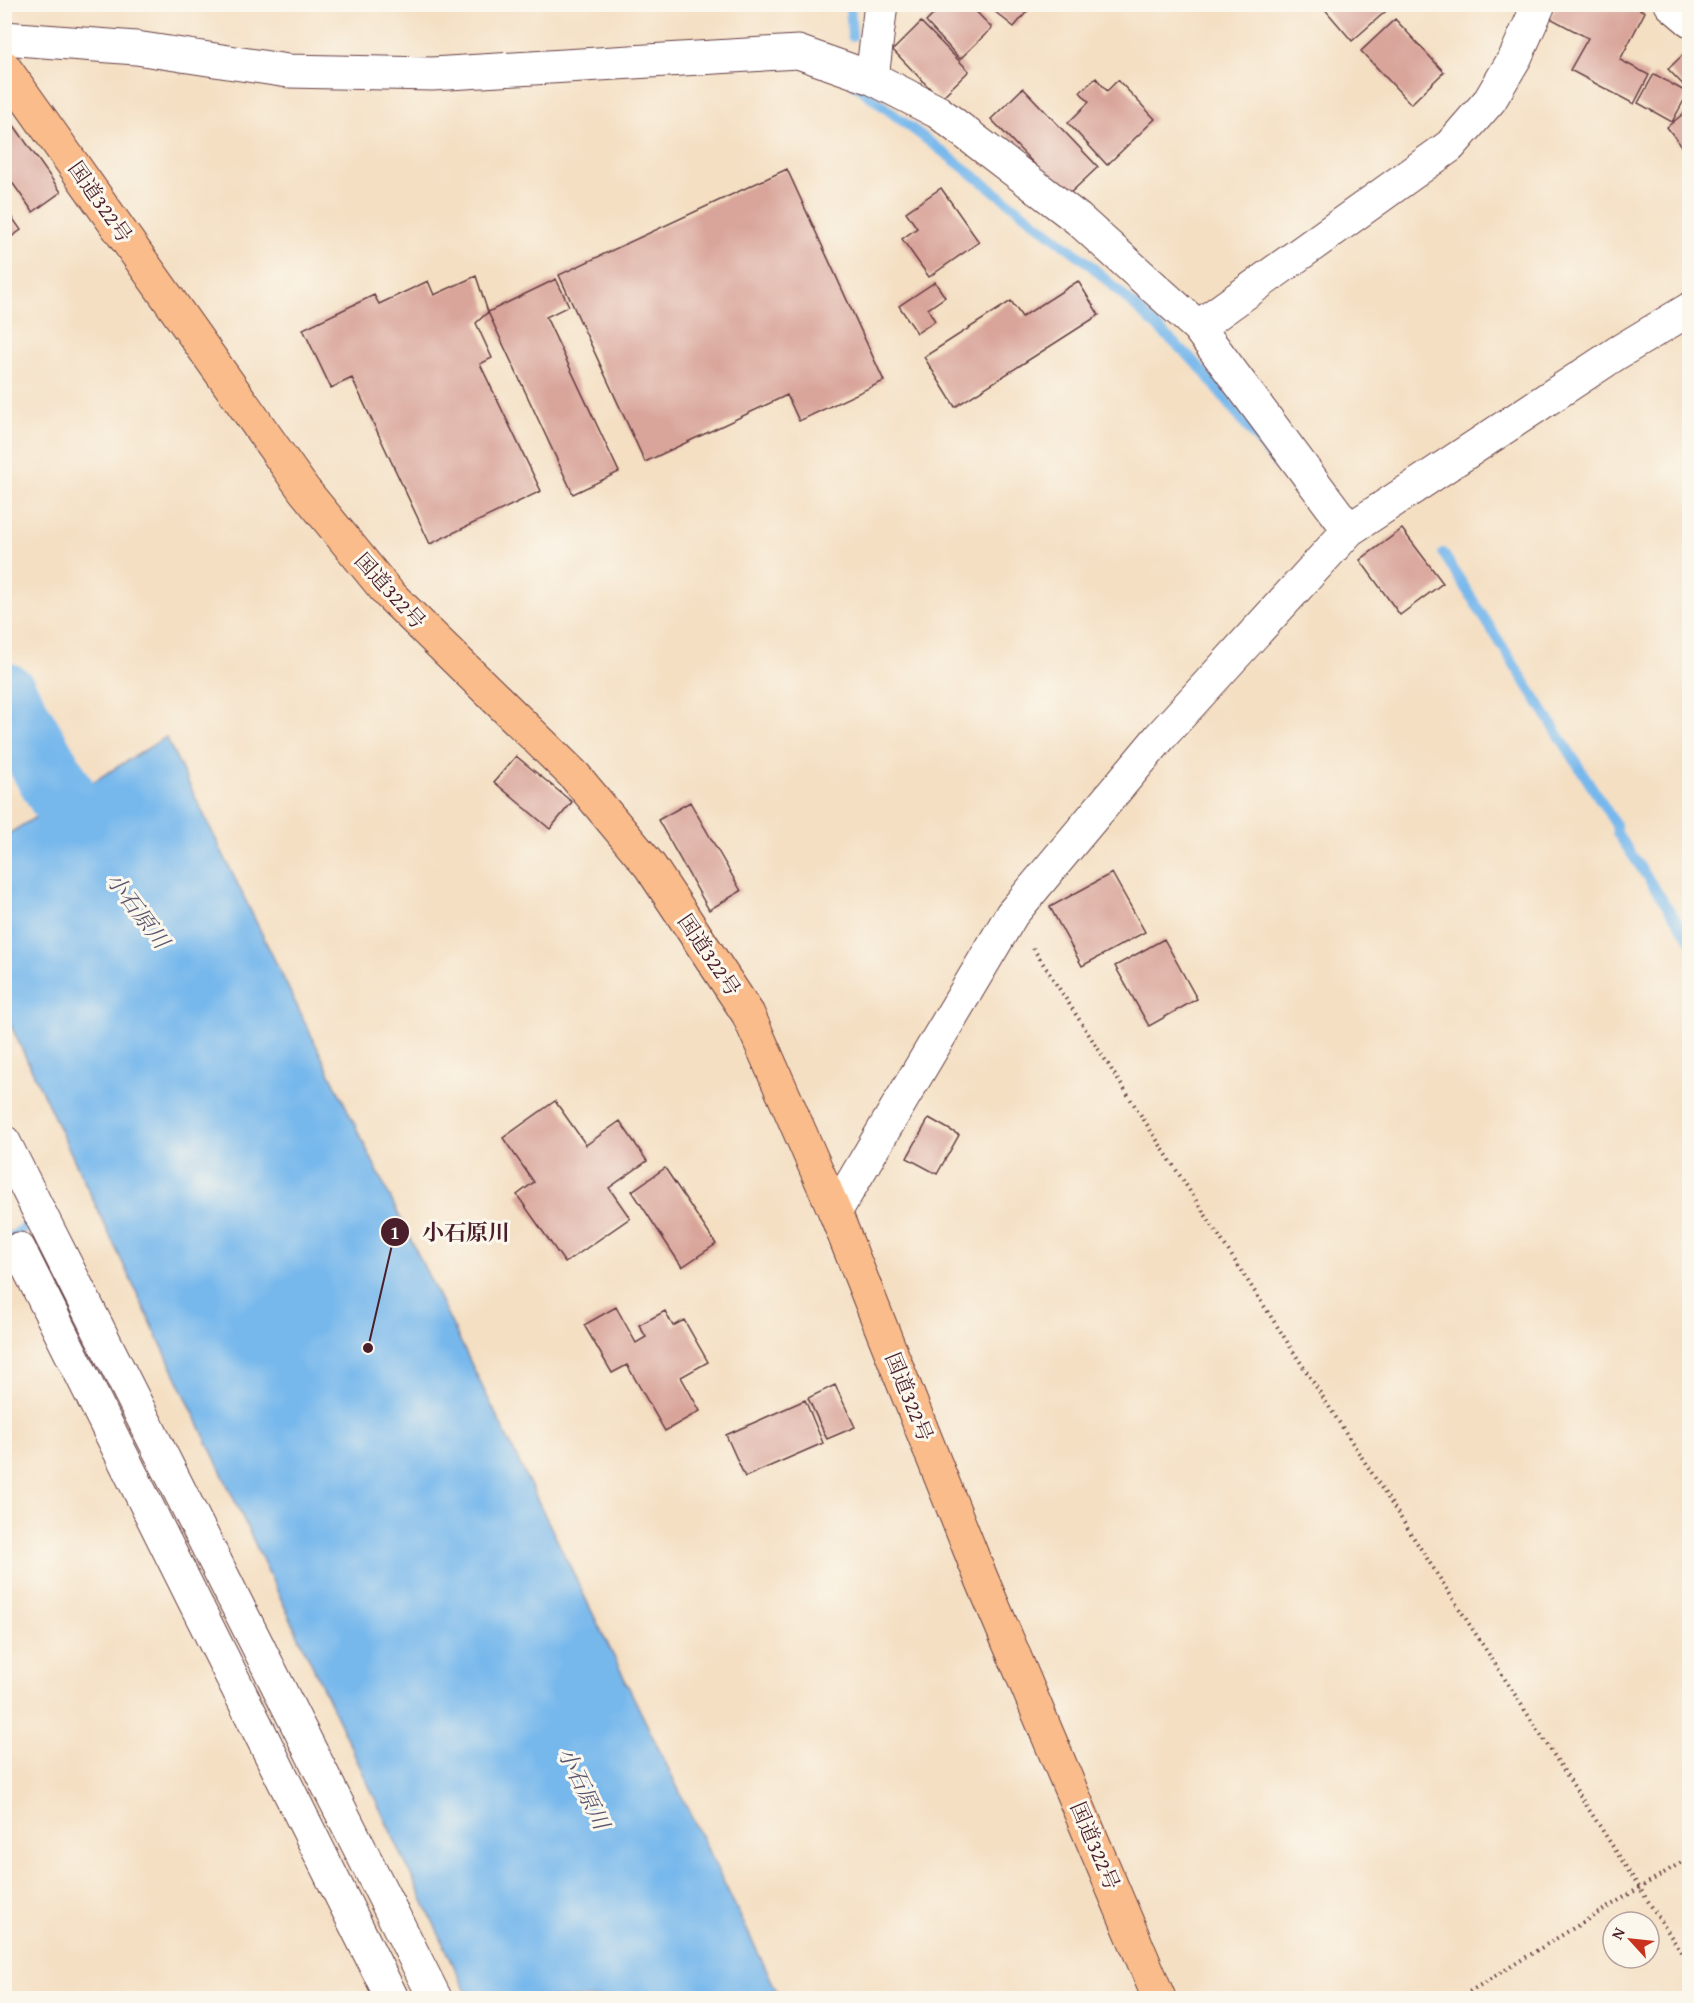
<svg xmlns="http://www.w3.org/2000/svg" width="1694" height="2003" font-family="'Gentium Book Plus','Noto Serif JP',serif">
	<rect width="100%" height="100%" fill="#fbf7ec"/>
	<filter id="ink" filterUnits="userSpaceOnUse"><feTurbulence type="fractalNoise" baseFrequency=".0167" numOctaves="2"/><feDisplacementMap in="SourceGraphic" scale="12" xChannelSelector="R" yChannelSelector="G"/><feConvolveMatrix kernelMatrix="1 2 1 2 8 2 1 2 1" color-interpolation-filters="sRGB"/></filter>
	<filter id="wash" filterUnits="userSpaceOnUse"><feTurbulence type="fractalNoise" baseFrequency=".008" numOctaves="4" result="noise"/><feDisplacementMap in="SourceGraphic" scale="24" xChannelSelector="R" yChannelSelector="G"/><feGaussianBlur stdDeviation="1.35" result="paint"/><feColorMatrix in="noise" values="0 0 0 0 0 0 0 0 0 0 0 0 0 0 0 0 0 1.4 0 .05"/><feComposite in="paint" operator="in"/></filter>
	<g filter="url(#wash)">
		<rect width="100%" height="100%" fill="#f4dfc3"/>
		<path fill="#77b8ec" stroke="#606c8c" stroke-width="1.5" d="M166,737L780,1998H469L5,1013V836Z"/>
		<g fill="none" stroke-linecap="round" stroke-linejoin="round">
			<path stroke="#77b8ec" stroke-width="10" d="M850,4L852,36
				M855,85L1087,262L1198,365L1325,525
				M1443,553L1616,825L1617,833L1690,940
				M4,1242L31,1223"/>
			<path stroke="#77b8ec" stroke-width="68" d="M4,696L97,856L113,877"/>
		</g>
		<g id="blocks">
			<path fill="#d9a49a" d="M186,4H206V5L188,10Z
				M944,4H969L992,28L960,59L926,22Z
				M1000,4H1023L1029,9L1014,27L994,11Z
				M1323,4H1394L1352,41L1322,6Z
				M1557,4H1631L1645,12L1620,60L1649,75L1634,104L1570,70L1588,38L1550,18Z
				M1395,19L1444,72L1411,104L1361,51Z
				M921,22L969,71L940,99L893,50Z
				M1689,49V91L1668,69Z
				M1654,74L1688,93L1672,122L1638,103Z
				M1096,78L1107,91L1118,80L1155,119L1107,165L1068,123L1089,102L1080,92Z
				M1023,88L1098,167L1066,197L991,119Z
				M1689,109V156L1667,127Z
				M13,124L61,192L33,212L4,171V130Z
				M787,169L884,381L799,421L787,395L645,462L559,275Z
				M941,188L979,242L929,277L902,239L917,228L906,212Z
				M4,206L21,230L4,242Z
				M476,276L488,312L476,323L492,358L480,364L541,491L430,544L352,378L331,388L303,329L374,295L379,304L428,281L434,295Z
				M556,279L569,306L546,317L619,472L573,494L488,312Z
				M1078,281L1099,315L955,407L924,357L1011,301L1022,317Z
				M935,282L945,297L928,309L935,321L917,333L899,306Z
				M1402,529L1443,583L1400,615L1360,560Z
				M516,756L572,802L550,829L494,782Z
				M690,802L741,891L709,910L658,820Z
				M1112,873L1145,932L1082,966L1050,907Z
				M1164,939L1197,999L1149,1026L1115,966Z
				M555,1101L586,1145L620,1121L647,1161L609,1188L630,1218L565,1263L517,1195L534,1182L503,1138Z
				M929,1118L959,1135L937,1174L907,1158Z
				M665,1168L716,1244L682,1267L632,1191Z
				M616,1307L636,1343L646,1337L639,1325L665,1311L673,1326L684,1320L708,1362L681,1377L700,1411L665,1431L627,1365L612,1373L584,1325Z
				M835,1385L855,1427L827,1439L808,1398Z
				M805,1400L823,1443L745,1477L726,1435Z"/>
		</g>
	</g>
	<g filter="url(#ink)">
		<use href="#blocks" fill-opacity="0" stroke="#643c42" stroke-width="1.5"/>
		<g fill="none" stroke-linecap="round" stroke-linejoin="round">
			<defs>
				<path id="street" d="M1671,4L1690,20
					M4,38L136,48L288,71L432,74L798,52L872,78L938,112L1078,219L1198,327L1349,530
					M872,78L881,4
					M1198,327L1450,146L1490,100L1516,56L1539,4
					M4,1142L435,1998
					M835,1212L1012,914L1160,737L1349,530L1617,353L1690,309
					M19,1249L392,1998"/>
				<path id="highway" d="M4,67L304,490L389,594L575,776L650,866L748,1014L835,1212L977,1568L1159,1998"/>
			</defs>
			<use href="#street" stroke="#643c42" stroke-width="35"/>
			<use href="#highway" stroke="#643c42" stroke-width="35"/>
			<path stroke="#643c42" stroke-width="4" stroke-dasharray="1.5 4.5" stroke-linecap="butt" d="M1033,948L1690,1966
				M1459,1998L1690,1857"/>
			<use href="#street" stroke="#fff" stroke-width="33"/>
			<use href="#highway" stroke="#f9bc8a" stroke-width="33"/>
		</g>
	</g>
	<g text-anchor="middle" stroke-width="6" stroke-linejoin="round" paint-order="stroke">
		<g font-size="21" fill="#4a1f2b" stroke="#fbf7ec">
			<text transform="translate(100 202) rotate(55)" y="7">国道322号</text>
			<text transform="translate(390 591) rotate(48)" y="7">国道322号</text>
			<text transform="translate(709 955) rotate(56)" y="7">国道322号</text>
			<text transform="translate(909 1397) rotate(68)" y="7">国道322号</text>
			<text transform="translate(1095 1846) rotate(67)" y="7">国道322号</text>
		</g>
		<g font-size="22" font-style="italic" fill="#5a556f" stroke="#fbf7ec">
			<text transform="translate(138 910) rotate(53)" y="8">小石原川</text>
			<text transform="translate(584 1788) rotate(64)" y="8">小石原川</text>
		</g>
	</g>
	<path fill="none" stroke="#4a1f2b" stroke-width="2" d="M368 1348L395 1232"/>
	<g fill="#4a1f2b" stroke="#fbf7ec" stroke-width="2">
		<circle cx="368" cy="1348" r="6"/>
		<circle cx="395" cy="1232" r="15"/>
	</g>
	<g font-size="18" text-anchor="middle" font-weight="bold" fill="#fff">
		<text x="395" y="1239">1</text>
	</g>
	<g font-size="22" text-anchor="middle" font-weight="bold" fill="#4a1f2b" stroke="#fbf7ec" stroke-width="6" stroke-linejoin="round" paint-order="stroke">
		<text x="466" y="1240">小石原川</text>
	</g>
	<rect width="1694" height="2003" fill="none" stroke="#fbf7ec" stroke-width="24"/>
	<g transform="translate(1631 1940) rotate(297)"><circle r="28" fill="#fbf7ec" stroke="#b4a19f" stroke-width="1.5"/>
	<path d="M0-4.5L10 22L0 15L-10 22Z" fill="#c8321e"/>
	<text y="-9" font-size="16" font-weight="bold" text-anchor="middle" fill="#4a1f2b">N</text>
	</g>
</svg>
